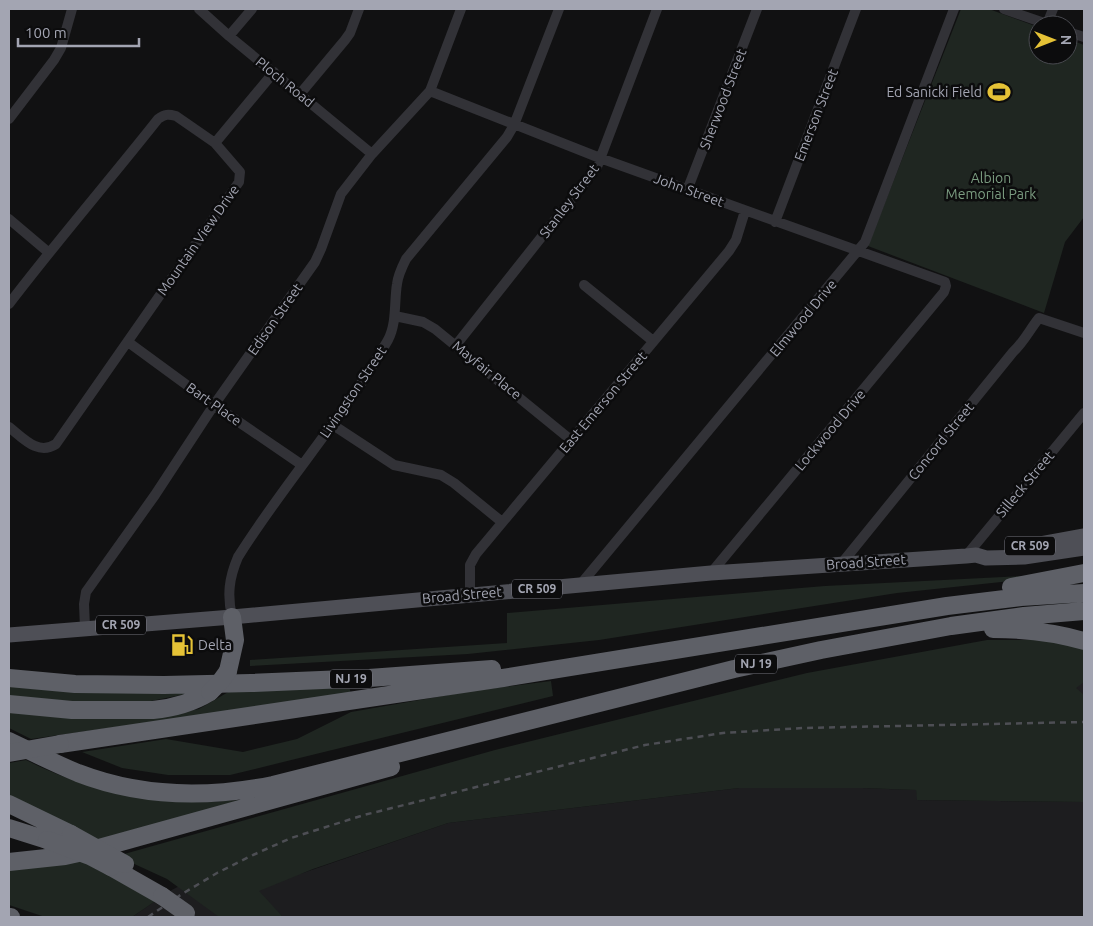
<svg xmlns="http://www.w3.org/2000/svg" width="1093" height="926" font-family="Ubuntu,sans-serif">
	<rect width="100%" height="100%" fill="#111112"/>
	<path fill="#1d1d1f" d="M1084,661V703L871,713L358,844L300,874L448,823L739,788H863L916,790L918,800L1084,802V917H283L260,894L215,917H132L170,891L333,803Z"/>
	<path fill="#1f2621" d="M961,9H989L1038,27V55H1068V39L1084,45V217L1065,242L1044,313L868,246Z
		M1023,576L1049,577L897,593L599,640L468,654L250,666V660L507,643V613L825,586Z
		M1084,631V682L1076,688L1084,695V802L917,800L916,790L863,788H739L448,823L313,869L259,891L283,917H219L167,879L117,856L495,750L807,673L987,640H1045L1047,634Z
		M551,681L553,696L230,775H168L122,768L82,752L166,739L243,752L297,739L351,712L471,691Z
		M9,685L201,691L136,704L9,698Z
		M349,686L351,694L31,739L9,728V708L166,715L199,709L230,691Z
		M26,760C101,797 172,809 255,798L102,843L9,799V763Z
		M77,859L157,900L132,917H45L9,905V866Z"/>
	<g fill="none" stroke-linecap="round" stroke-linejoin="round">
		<path stroke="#323237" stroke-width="10" d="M199,9L229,36L372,154
			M1004,9L1050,25
			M1047,24L1053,9
			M1068,32L1084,37
			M229,36L252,9
			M430,91L600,158L945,282L946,286L944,292L711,573
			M300,94L345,40L350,33L359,9
			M9,119L54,60L61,48L72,9
			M215,143L274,72
			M688,188L757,9
			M9,219L48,252
			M775,222L856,9
			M584,285L653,341
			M9,304C57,241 109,181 158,119C165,114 168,114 176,116L215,143L240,172L239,182L56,444C38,456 23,438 9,427
			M395,316L423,322L435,329L571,440
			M128,342L214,405L302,465
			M456,345L597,167L657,9
			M333,425L394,465L441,475L454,483L502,522
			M966,556L1084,413
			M842,563L1013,352C1024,342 1030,329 1039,318L1084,333
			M580,585L865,242L954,9
			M470,594V565L476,554L729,251L736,240L745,211
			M232,617C227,595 229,578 238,557C285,482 344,417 388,340C397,323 394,302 397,284C398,275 402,267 406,259L507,137L514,125L559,9
			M85,628L84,604L86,592L155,495L214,405L315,262L321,249L341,194L372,154L430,91L461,9"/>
		<path stroke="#4e4f56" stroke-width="15" d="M1024,547L1084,536
			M9,635L232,617L711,573L966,556L976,555L986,558L1024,557L1084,548"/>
		<path stroke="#5e6067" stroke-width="18" d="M1011,587L1084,573
			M993,629C1024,629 1054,632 1084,641
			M228,671L235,640L232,617
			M9,678L75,684L164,685L251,683L369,678L492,669
			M9,704L72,710H153C174,708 192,703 210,692
			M9,741C32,752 54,763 78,773C140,797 208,798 273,785L734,669L821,650L951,626L1024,616L1084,611
			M60,744L503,678L947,606L1021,597L1084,593
			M9,804L71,834
			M9,828L47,840
			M9,862L65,856L92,850L391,767
			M111,867L162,896
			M9,917H11"/>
		<path stroke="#4d4e54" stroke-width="2.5" stroke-dasharray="6 5" stroke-linecap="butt" d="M148,917L182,894L217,873L253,855L291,838L364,815L645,745L723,733L803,728L1084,722"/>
		<path stroke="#5e6067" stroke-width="18" d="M210,692L220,682L228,671
			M9,753L60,744
			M71,834L125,864
			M47,840L90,856L111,867
			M162,896L186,913"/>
	</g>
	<defs>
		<symbol id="stadium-bare" viewBox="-9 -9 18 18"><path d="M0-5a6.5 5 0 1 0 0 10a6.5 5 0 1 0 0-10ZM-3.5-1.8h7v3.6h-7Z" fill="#e5c236" stroke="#0c0c0d" stroke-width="2.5" paint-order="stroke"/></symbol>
		<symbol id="fuel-bare" viewBox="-9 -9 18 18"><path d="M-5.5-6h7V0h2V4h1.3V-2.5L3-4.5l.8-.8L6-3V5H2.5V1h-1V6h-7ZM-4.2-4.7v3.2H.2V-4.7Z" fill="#e5c236" stroke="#0c0c0d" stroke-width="2.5" paint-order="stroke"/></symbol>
	</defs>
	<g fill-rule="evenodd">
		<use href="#stadium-bare" x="983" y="76" width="32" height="32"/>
		<use href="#fuel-bare" x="166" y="629" width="32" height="32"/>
	</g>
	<g text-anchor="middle" stroke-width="5" stroke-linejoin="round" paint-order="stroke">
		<g fill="#0c0c0d" stroke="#767780" stroke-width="1">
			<rect x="1005" y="536.5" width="50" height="19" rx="4"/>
			<rect x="512" y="579.5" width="50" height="19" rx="4"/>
			<rect x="96" y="615.5" width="50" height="19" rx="4"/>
			<rect x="735" y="654.5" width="42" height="19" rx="4"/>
			<rect x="330" y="669.5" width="42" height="19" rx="4"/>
		</g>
		<g font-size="12" font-weight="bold" fill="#a3a5b2">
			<text x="1030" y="550">CR 509</text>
			<text x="537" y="593">CR 509</text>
			<text x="121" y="629">CR 509</text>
			<text x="756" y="668">NJ 19</text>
			<text x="351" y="683">NJ 19</text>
		</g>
		<g font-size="14" fill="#a3a5b2" stroke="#0c0c0d">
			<text transform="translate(285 82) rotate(39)" y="5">Ploch Road</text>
			<text transform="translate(723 99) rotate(-69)" y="5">Sherwood Street</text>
			<text transform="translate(816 115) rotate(-69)" y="5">Emerson Street</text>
			<text transform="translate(689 190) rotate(20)" y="5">John Street</text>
			<text transform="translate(569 201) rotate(-53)" y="5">Stanley Street</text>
			<text transform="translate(198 240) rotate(-55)" y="5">Mountain View Drive</text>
			<text transform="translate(803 318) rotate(-50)" y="5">Elmwood Drive</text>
			<text transform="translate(275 319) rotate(-55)" y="5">Edison Street</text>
			<text transform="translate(487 370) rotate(39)" y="5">Mayfair Place</text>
			<text transform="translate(353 392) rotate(-56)" y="5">Livingston Street</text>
			<text transform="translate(603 402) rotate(-50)" y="5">East Emerson Street</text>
			<text transform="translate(214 404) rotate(35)" y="5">Bart Place</text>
			<text transform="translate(830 430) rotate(-50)" y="5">Lockwood Drive</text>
			<text transform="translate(941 441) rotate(-51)" y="5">Concord Street</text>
			<text transform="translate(1025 484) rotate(-50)" y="5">Silleck Street</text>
			<text transform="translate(866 562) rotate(-4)" y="5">Broad Street</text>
			<text transform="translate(462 595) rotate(-5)" y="5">Broad Street</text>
		</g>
		<g font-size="14" fill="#a3a5b2" stroke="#0c0c0d" text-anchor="end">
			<text x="982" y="97">Ed Sanicki Field</text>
			<text x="198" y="650" text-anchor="start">Delta</text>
		</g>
		<g font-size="14" fill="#7b9c81" stroke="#0c0c0d">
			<text x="991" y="183">Albion<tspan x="991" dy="16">Memorial Park</tspan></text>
		</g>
	</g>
	<rect width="1093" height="926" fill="none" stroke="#a3a5b2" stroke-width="20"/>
	<g transform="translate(1053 40) rotate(90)"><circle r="24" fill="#0c0c0d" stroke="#48494f"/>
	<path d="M0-4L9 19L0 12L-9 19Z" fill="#e5c236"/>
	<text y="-8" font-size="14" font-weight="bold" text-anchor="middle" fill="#a3a5b2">N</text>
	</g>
	<path d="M18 38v8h121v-8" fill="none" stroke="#a3a5b2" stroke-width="2.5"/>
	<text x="25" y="38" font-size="15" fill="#a3a5b2" stroke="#0c0c0d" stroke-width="4" paint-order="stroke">100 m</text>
</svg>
